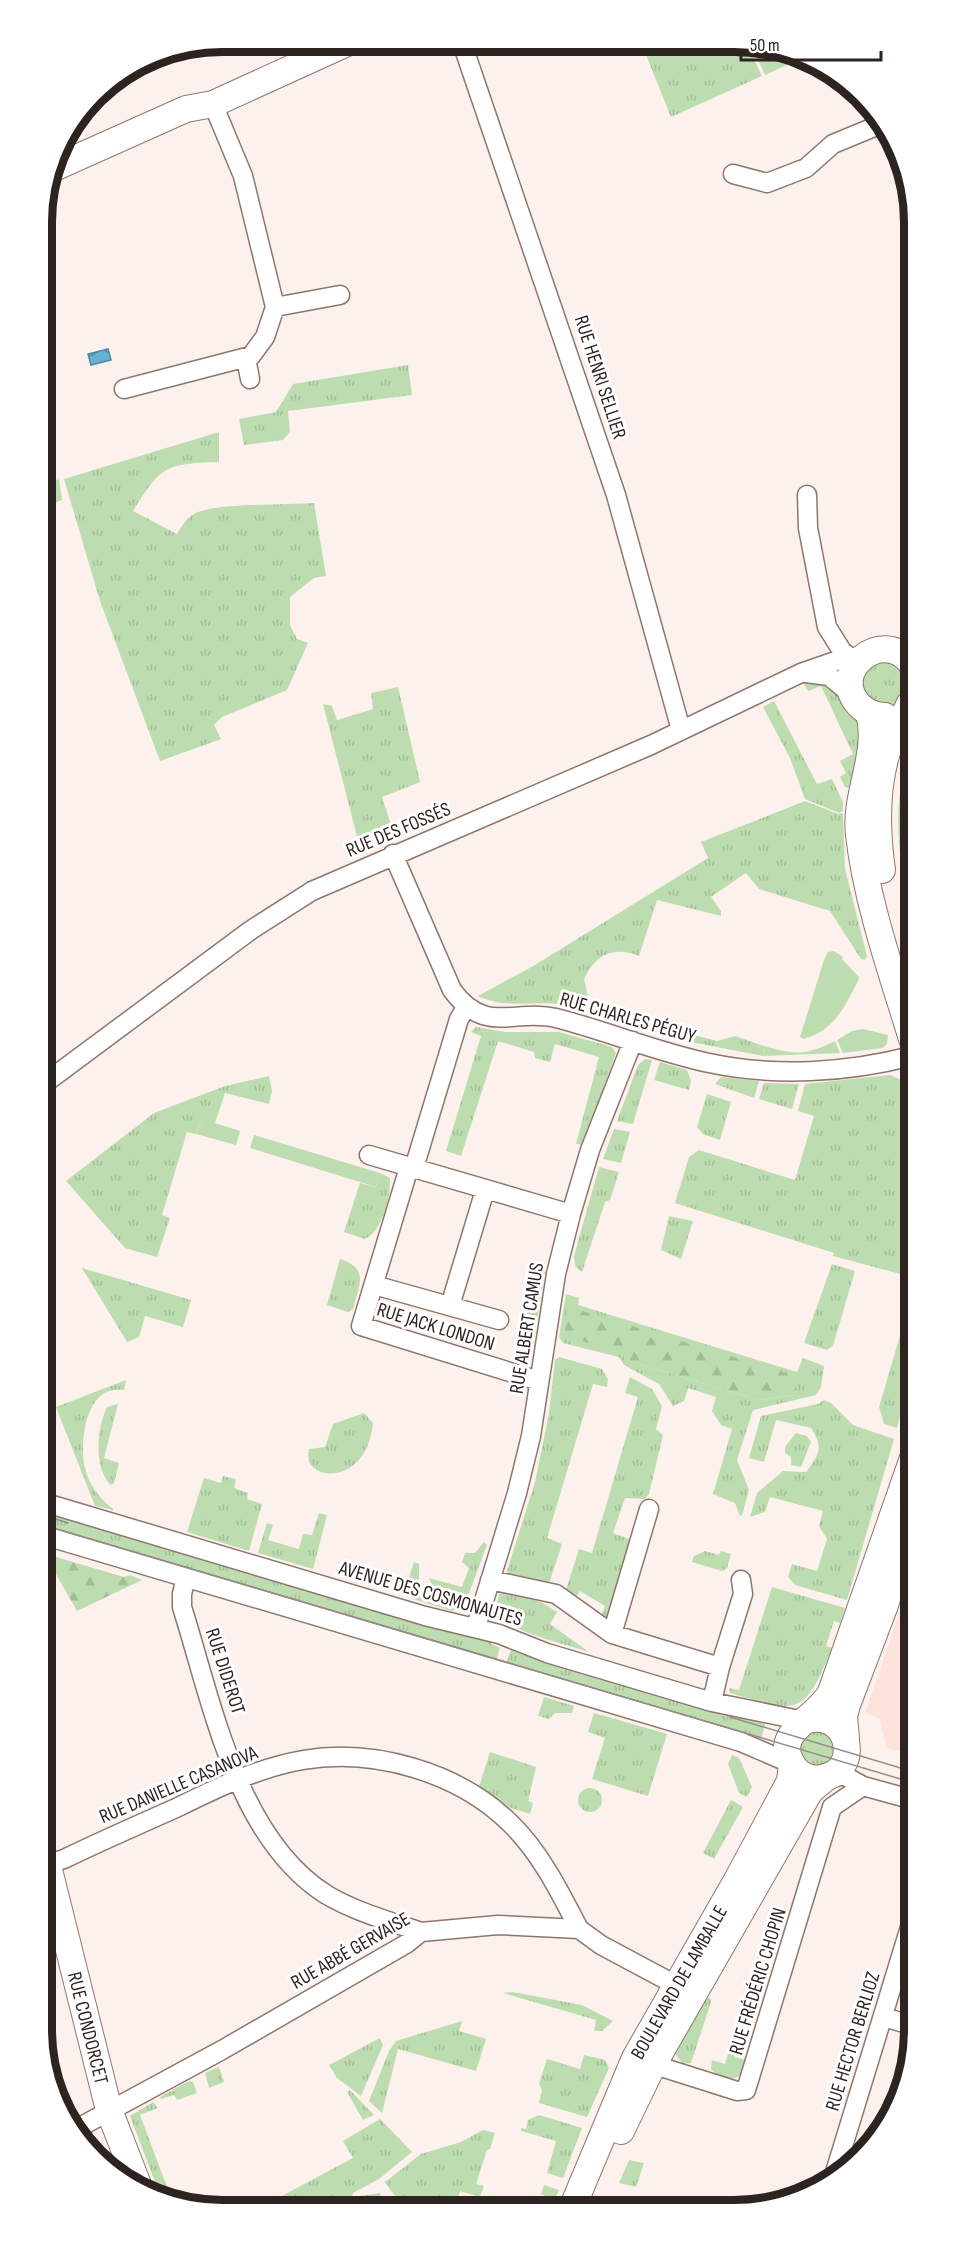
<svg xmlns="http://www.w3.org/2000/svg" width="957" height="2253" font-family="'Sofia Sans Condensed',sans-serif">
	<defs>
		<pattern id="grass-tufts" width="24" height="20" patternUnits="userSpaceOnUse" patternTransform="scale(1.5)"><rect width="24" height="20" fill="#bdddb0"/><path d="M3 7l-1-3M5 7V3M7 7l1-3M15 17l-1-3M17 17v-4M19 17l1-3" fill="none" stroke="#a3bd97"/></pattern>
		<pattern id="forest-firs" width="22" height="20" patternUnits="userSpaceOnUse" patternTransform="scale(1.5)"><rect width="22" height="20" fill="#bdddb0"/><path d="M5 1l3.5 6h-7zM16 11l3.5 6h-7z" fill="#a3bd97"/></pattern>
		<pattern id="water-waves" width="16" height="10" patternUnits="userSpaceOnUse" patternTransform="scale(1.5)"><rect width="16" height="10" fill="#65b2d4"/><path d="M0 5q4-4 8 0t8 0" fill="none" stroke="#5490ac"/></pattern>
	</defs>
	<rect width="100%" height="100%" fill="#fcf1ed"/>
	<path fill="#fde3dc" d="M913,1574L914,1755L887,1748L879,1718L865,1713Z"/>
	<path fill="url(#grass-tufts)" fill-rule="evenodd" d="M642,45H747L762,76L671,117Z
		M408,365L412,395L288,411L290,432L283,440L244,445L239,419L276,412L293,384Z
		M219,432V462C165,464 162,465 133,511L177,534C182,526 187,517 196,513C215,503 289,505 314,503L326,576L314,578L290,597V625L297,639L308,643L287,690L222,717L214,725L221,739L160,761L100,601L64,479Z
		M59,479L62,500L43,507V486Z
		M873,658L905,667C912,681 909,708 887,708C880,707 871,702 864,699L858,676Z
		M811,681L835,687L861,726L863,735L850,788L845,787L840,777L846,773L840,761L853,754L821,686L808,691L803,683Z
		M398,687L420,782L382,797L395,837L361,852L323,704L332,706L337,720L373,709L371,693Z
		M774,701L817,784L832,779L843,802V811L839,813L805,799L790,758L763,707Z
		M911,747V907C896,854 892,799 911,747Z
		M805,801L838,814L843,813L845,869L867,956L865,960L861,959L830,911L759,889L746,873L711,897L721,911V916L657,900L639,956C613,946 596,954 584,979L588,997L605,1012L717,1041L735,1036L764,1046L763,1056L686,1041L559,1004C531,1001 504,1009 478,996L535,965L708,858L701,842Z
		M476,1027L506,1032H559L612,1047L616,1053L583,1145L576,1144L599,1057L555,1044L550,1062L535,1058L534,1052L498,1041L461,1156L446,1151L481,1036L471,1032Z
		M645,1059L652,1060L633,1124L617,1121L638,1065Z
		M660,1062L687,1070L691,1081L689,1090L654,1080Z
		M890,1075L904,1081L912,1117V1271L908,1276L833,1256L834,1253L675,1203L689,1157L699,1150L795,1180L814,1116L798,1111L805,1084Z
		M269,1076L272,1091L269,1104L225,1093L215,1123L203,1116L196,1134L187,1132L162,1215L170,1218L157,1257L125,1248L66,1181L154,1113L225,1086Z
		M721,1077L759,1081L754,1098L715,1084Z
		M764,1083L799,1084L792,1109L759,1099Z
		M707,1094L731,1102L720,1140L703,1134L697,1127Z
		M614,1129L630,1132L621,1163L603,1159Z
		M599,1167L619,1172L610,1200L605,1202L582,1272L575,1266L574,1256Z
		M380,1173L390,1178C391,1196 382,1232 365,1239L344,1232L360,1183L376,1187Z
		M669,1216L693,1221L681,1259L661,1250Z
		M340,1259C370,1269 359,1285 353,1309L348,1312L327,1305Z
		M832,1264L855,1271L833,1346L827,1350L804,1343Z
		M82,1268L191,1300L183,1327L145,1316L139,1337L127,1342Z
		M540,1270L545,1271L532,1351L523,1363L513,1362Z
		M566,1294L579,1298L578,1305L797,1372L803,1358L824,1366L821,1387L816,1395L753,1410L737,1460L749,1490L742,1515L740,1516L735,1503L713,1494L732,1429L721,1425L712,1411L716,1397L688,1388L684,1401L673,1406L659,1384L624,1365L619,1357L563,1343L559,1337ZM615,1350L795,1395L758,1400L629,1361Z
		M912,1295L913,1361L897,1428L884,1424L879,1407Z
		M559,1357L602,1369L608,1379L607,1387L593,1384L547,1538L562,1544L549,1584L510,1578L507,1571L535,1482L549,1413L555,1360Z
		M630,1377L652,1389L662,1406L656,1429L663,1435L649,1494L645,1499L625,1498L613,1533L629,1539L628,1551L610,1618L599,1620L605,1606L580,1591L573,1601L565,1593L579,1549L592,1553L638,1397L625,1393Z
		M126,1380L124,1390C87,1383 80,1437 84,1464C88,1484 99,1498 114,1510L95,1506L56,1407Z
		M824,1400L831,1403L853,1425L894,1439L847,1600L795,1585L788,1577L792,1564L817,1571L827,1539L819,1526L823,1511L770,1497L765,1512L750,1517L757,1493L783,1471L806,1472C819,1455 824,1447 811,1428L776,1420L764,1462L749,1458L761,1416L818,1404Z
		M118,1404L104,1458L119,1463L114,1483L111,1485C93,1468 97,1427 107,1407Z
		M364,1413L373,1423C367,1489 300,1482 309,1449L325,1447L333,1424Z
		M796,1433L807,1436L811,1442L801,1467L791,1465V1457L785,1453V1447Z
		M223,1476L236,1479L234,1488L248,1493L247,1499L262,1504L249,1551L187,1532L204,1478L221,1483Z
		M46,1513L448,1630L492,1638L491,1644L500,1648L496,1661L46,1530Z
		M319,1513L327,1515L313,1569L258,1553L267,1523L273,1525L268,1540L299,1549L303,1534L312,1535Z
		M484,1542L487,1545L465,1604L432,1585L429,1578L462,1587L469,1568L462,1562L465,1553H475Z
		M705,1551L719,1555L721,1551L731,1554L727,1568L722,1571L692,1562L694,1556Z
		M414,1562L419,1564V1583L460,1606L452,1611L413,1599C404,1588 410,1575 414,1562Z
		M772,1587L845,1608L840,1623L834,1621L826,1646L832,1648C804,1716 799,1714 730,1693L729,1688L739,1690Z
		M505,1592L541,1602L557,1612L550,1624L589,1652C563,1643 513,1633 495,1613L499,1594Z
		M512,1645L545,1660L737,1717L766,1721L760,1743L506,1665Z
		M544,1697L574,1706L572,1713H555L549,1719L538,1716Z
		M594,1713L667,1734L648,1796L592,1779L605,1738L588,1732Z
		M823,1728L838,1749L828,1767H808L797,1743L799,1737Z
		M490,1752L536,1767L528,1801L533,1803L530,1814L511,1808L479,1787Z
		M732,1755L739,1758L752,1787L747,1797L739,1793L728,1764Z
		M578 1800a12 12 0 1 1 24 0a12 12 0 1 1-24 0Z
		M731,1800L743,1807L714,1859L703,1853Z
		M512,1992L582,2005L613,2021L602,2031H594L596,2020L503,1993Z
		M706,1998H710L711,2002L691,2063L683,2064L675,2054Z
		M462,2021L459,2031L486,2039L476,2071L398,2049L382,2113L369,2101L389,2051L396,2041Z
		M380,2038L383,2045L361,2096L337,2078L329,2065Z
		M906,2038L915,2042L901,2099L872,2146Z
		M584,2055L605,2060L609,2068L587,2117L539,2103L542,2090L539,2084L547,2059L580,2069Z
		M219,2067L224,2082L209,2088L205,2073Z
		M189,2081L193,2082L197,2093L177,2100L174,2095L161,2099L160,2097Z
		M350,2090L374,2115L363,2120L347,2092Z
		M153,2102L158,2108L140,2115L173,2203L161,2198L130,2116Z
		M539,2115L582,2128L563,2178L547,2173L556,2141L521,2131V2128L526,2129L528,2120Z
		M380,2119L412,2152L379,2179L353,2193L350,2207H284L280,2197L353,2158L343,2141Z
		M483,2130L495,2133L490,2149L487,2150L476,2184L484,2186L480,2197L460,2191L455,2206C422,2207 405,2214 385,2182L421,2154L461,2142Z
		M629,2160L644,2163L636,2187L619,2183Z
		M380,2193L382,2203L379,2207H356L360,2196Z"/>
	<path fill="url(#forest-firs)" d="M569,1307L796,1376L795,1395L758,1400L629,1361L614,1350L564,1336Z
		M46,1554L124,1577L130,1575L142,1580L77,1611L52,1567L47,1570Z"/>
	<path fill="#bdddb0" d="M751,45H769L804,57L765,75Z
		M834,951L843,957L842,959L859,977L858,981C844,1008 834,1031 803,1039L800,1037L824,960L828,952Z
		M863,1029L888,1035L887,1044L882,1048L843,1053L837,1040L852,1031Z
		M835,1041L840,1053L763,1056L764,1046C795,1055 805,1056 835,1041Z
		M203,1116L214,1120L215,1123L240,1131L236,1145L196,1134Z
		M254,1135L380,1173L376,1187L250,1148Z
		M761,1945L768,1947L735,2057L748,2061C742,2077 736,2081 719,2077L711,2069L712,2060L725,2064Z
		M544,2185L559,2190L552,2206H543L545,2196L541,2194Z"/>
	<path fill="url(#water-waves)" stroke="#54879e" stroke-width="1.5" d="M108,349L111,360L91,365L88,354Z"/>
	<g fill="none" stroke-linecap="round" stroke-linejoin="round">
		<defs>
			<path id="street" d="M462,43L616,495L681,730
				M213,104L243,176L275,307L340,295
				M733,174L767,183L806,168L833,144L879,125
				M246,358L250,379
				M124,389L251,356L265,337L275,307
				M807,495L808,528L827,627L842,651L856,662
				M806,673L829,676L852,695
				M393,854L452,990C486,1036 514,1008 556,1018C607,1031 657,1052 709,1063C775,1077 846,1073 912,1056
				M467,1006L459,1019L414,1168L407,1174L361,1326L539,1381
				M45,1083L251,930L312,891L651,745L801,673L847,657
				M369,1155L571,1214
				M374,1285L499,1320
				M450,1306L485,1190
				M46,1503L425,1616L499,1634L547,1653L712,1702L804,1721
				M46,1536L741,1742L792,1764
				M186,1577L182,1594V1607C212,1702 237,1839 327,1895C356,1912 389,1921 421,1932
				M490,1580L556,1594L612,1634L720,1667L743,1594L741,1580
				M476,1627L517,1493L531,1436L556,1274L571,1214L590,1150L633,1041
				M612,1634L649,1509
				M712,1702L720,1667
				M828,1776H845L863,1786L914,1800
				M48,1864L64,1859C101,1841 138,1825 176,1808C217,1788 257,1768 303,1760C374,1748 458,1772 510,1823C540,1852 560,1892 579,1929
				M883,2017L915,2026
				M642,2061L737,2091L746,2090L832,1807L863,1786
				M78,2128L222,2050L406,1944L421,1932L498,1925L579,1929L601,1945L687,1991
				M832,2182L914,1914"/>
			<g id="secondary">
				<path d="M54,168L186,109L213,104L347,43"/>
				<path d="M869,713C880,754 854,794 859,835C867,904 892,973 912,1039"/>
				<path d="M885,716C875,716 866,712 859,705C828,672 881,627 910,662"/>
				<path d="M882,870C876,828 875,784 890,743C894,730 904,718 909,705"/>
				<path d="M804,1721C849,1706 864,1771 822,1778C812,1780 800,1776 794,1767C769,1732 818,1719 831,1692L913,1458"/>
				<path d="M846,1739L844,1716L847,1705L885,1605L913,1512"/>
				<path id="s1" d="M47,1862L109,2110L140,2190"/>
				<path d="M621,2131L653,2065L810,1791L828,1776"/>
				<path id="s2" d="M573,2206L635,2058L737,1880L790,1781L792,1764"/>
			</g>
		</defs>
		<use href="#street" stroke="#8e766d" stroke-width="21"/>
		<use href="#secondary" stroke="#8e766d" stroke-width="28"/>
		<use href="#street" stroke="#fff" stroke-width="18"/>
		<use href="#secondary" stroke="#fff" stroke-width="26"/>
		<path stroke="#978c89" stroke-width="1.5" d="M46,1516L68,1523
			M46,1526L914,1783
			M730,1717L914,1772"/>
	</g>
	<g text-anchor="middle" stroke-width="6" stroke-linejoin="round" paint-order="stroke">
		<g font-size="20" fill="#2d2320" stroke="#fff">
			<text transform="translate(601 377) rotate(72)" y="7">RUE HENRI SELLIER</text>
			<text transform="translate(398 829) rotate(-23)" y="7">RUE DES FOSSÉS</text>
			<text transform="translate(628 1017) rotate(16)" y="7">RUE CHARLES PÉGUY</text>
			<text transform="translate(436 1326) rotate(17)" y="7">RUE JACK LONDON</text>
			<text transform="translate(526 1328) rotate(-81)" y="7">RUE ALBERT CAMUS</text>
			<text transform="translate(431 1593) rotate(16)" y="7">AVENUE DES COSMONAUTES</text>
			<text transform="translate(226 1671) rotate(72)" y="7">RUE DIDEROT</text>
			<text transform="translate(178 1784) rotate(-23)" y="7">RUE DANIELLE CASANOVA</text>
			<text transform="translate(350 1950) rotate(-30)" y="7">RUE ABBÉ GERVAISE</text>
			<text transform="translate(757 1981) rotate(-73)" y="7">RUE FRÉDÉRIC CHOPIN</text>
			<text dy="7" stroke="none"><textPath href="#s2" startOffset="248">BOULEVARD DE LAMBALLE</textPath></text>
			<text dy="7" stroke="none"><textPath href="#s1" startOffset="171">RUE CONDORCET</textPath></text>
			<text transform="translate(852 2041) rotate(-73)" y="7">RUE HECTOR BERLIOZ</text>
		</g>
	</g>
	<path d="M0 0H957V2253H0ZM222 52H734A170 170 0 0 1 904 222V2030A170 170 0 0 1 734 2200H222A170 170 0 0 1 52 2030V222A170 170 0 0 1 222 52Z" fill="#fff" fill-rule="evenodd"/>
	<path fill="none" stroke="#2d2320" stroke-width="8" d="M222 52H734A170 170 0 0 1 904 222V2030A170 170 0 0 1 734 2200H222A170 170 0 0 1 52 2030V222A170 170 0 0 1 222 52Z"/>
	<path d="M741 51v9h140v-9" fill="none" stroke="#2d2320" stroke-width="3"/>
	<text x="750" y="51" font-size="18" fill="#2d2320" stroke="#ffffff" stroke-width="4.5" paint-order="stroke">50 m</text>
</svg>
